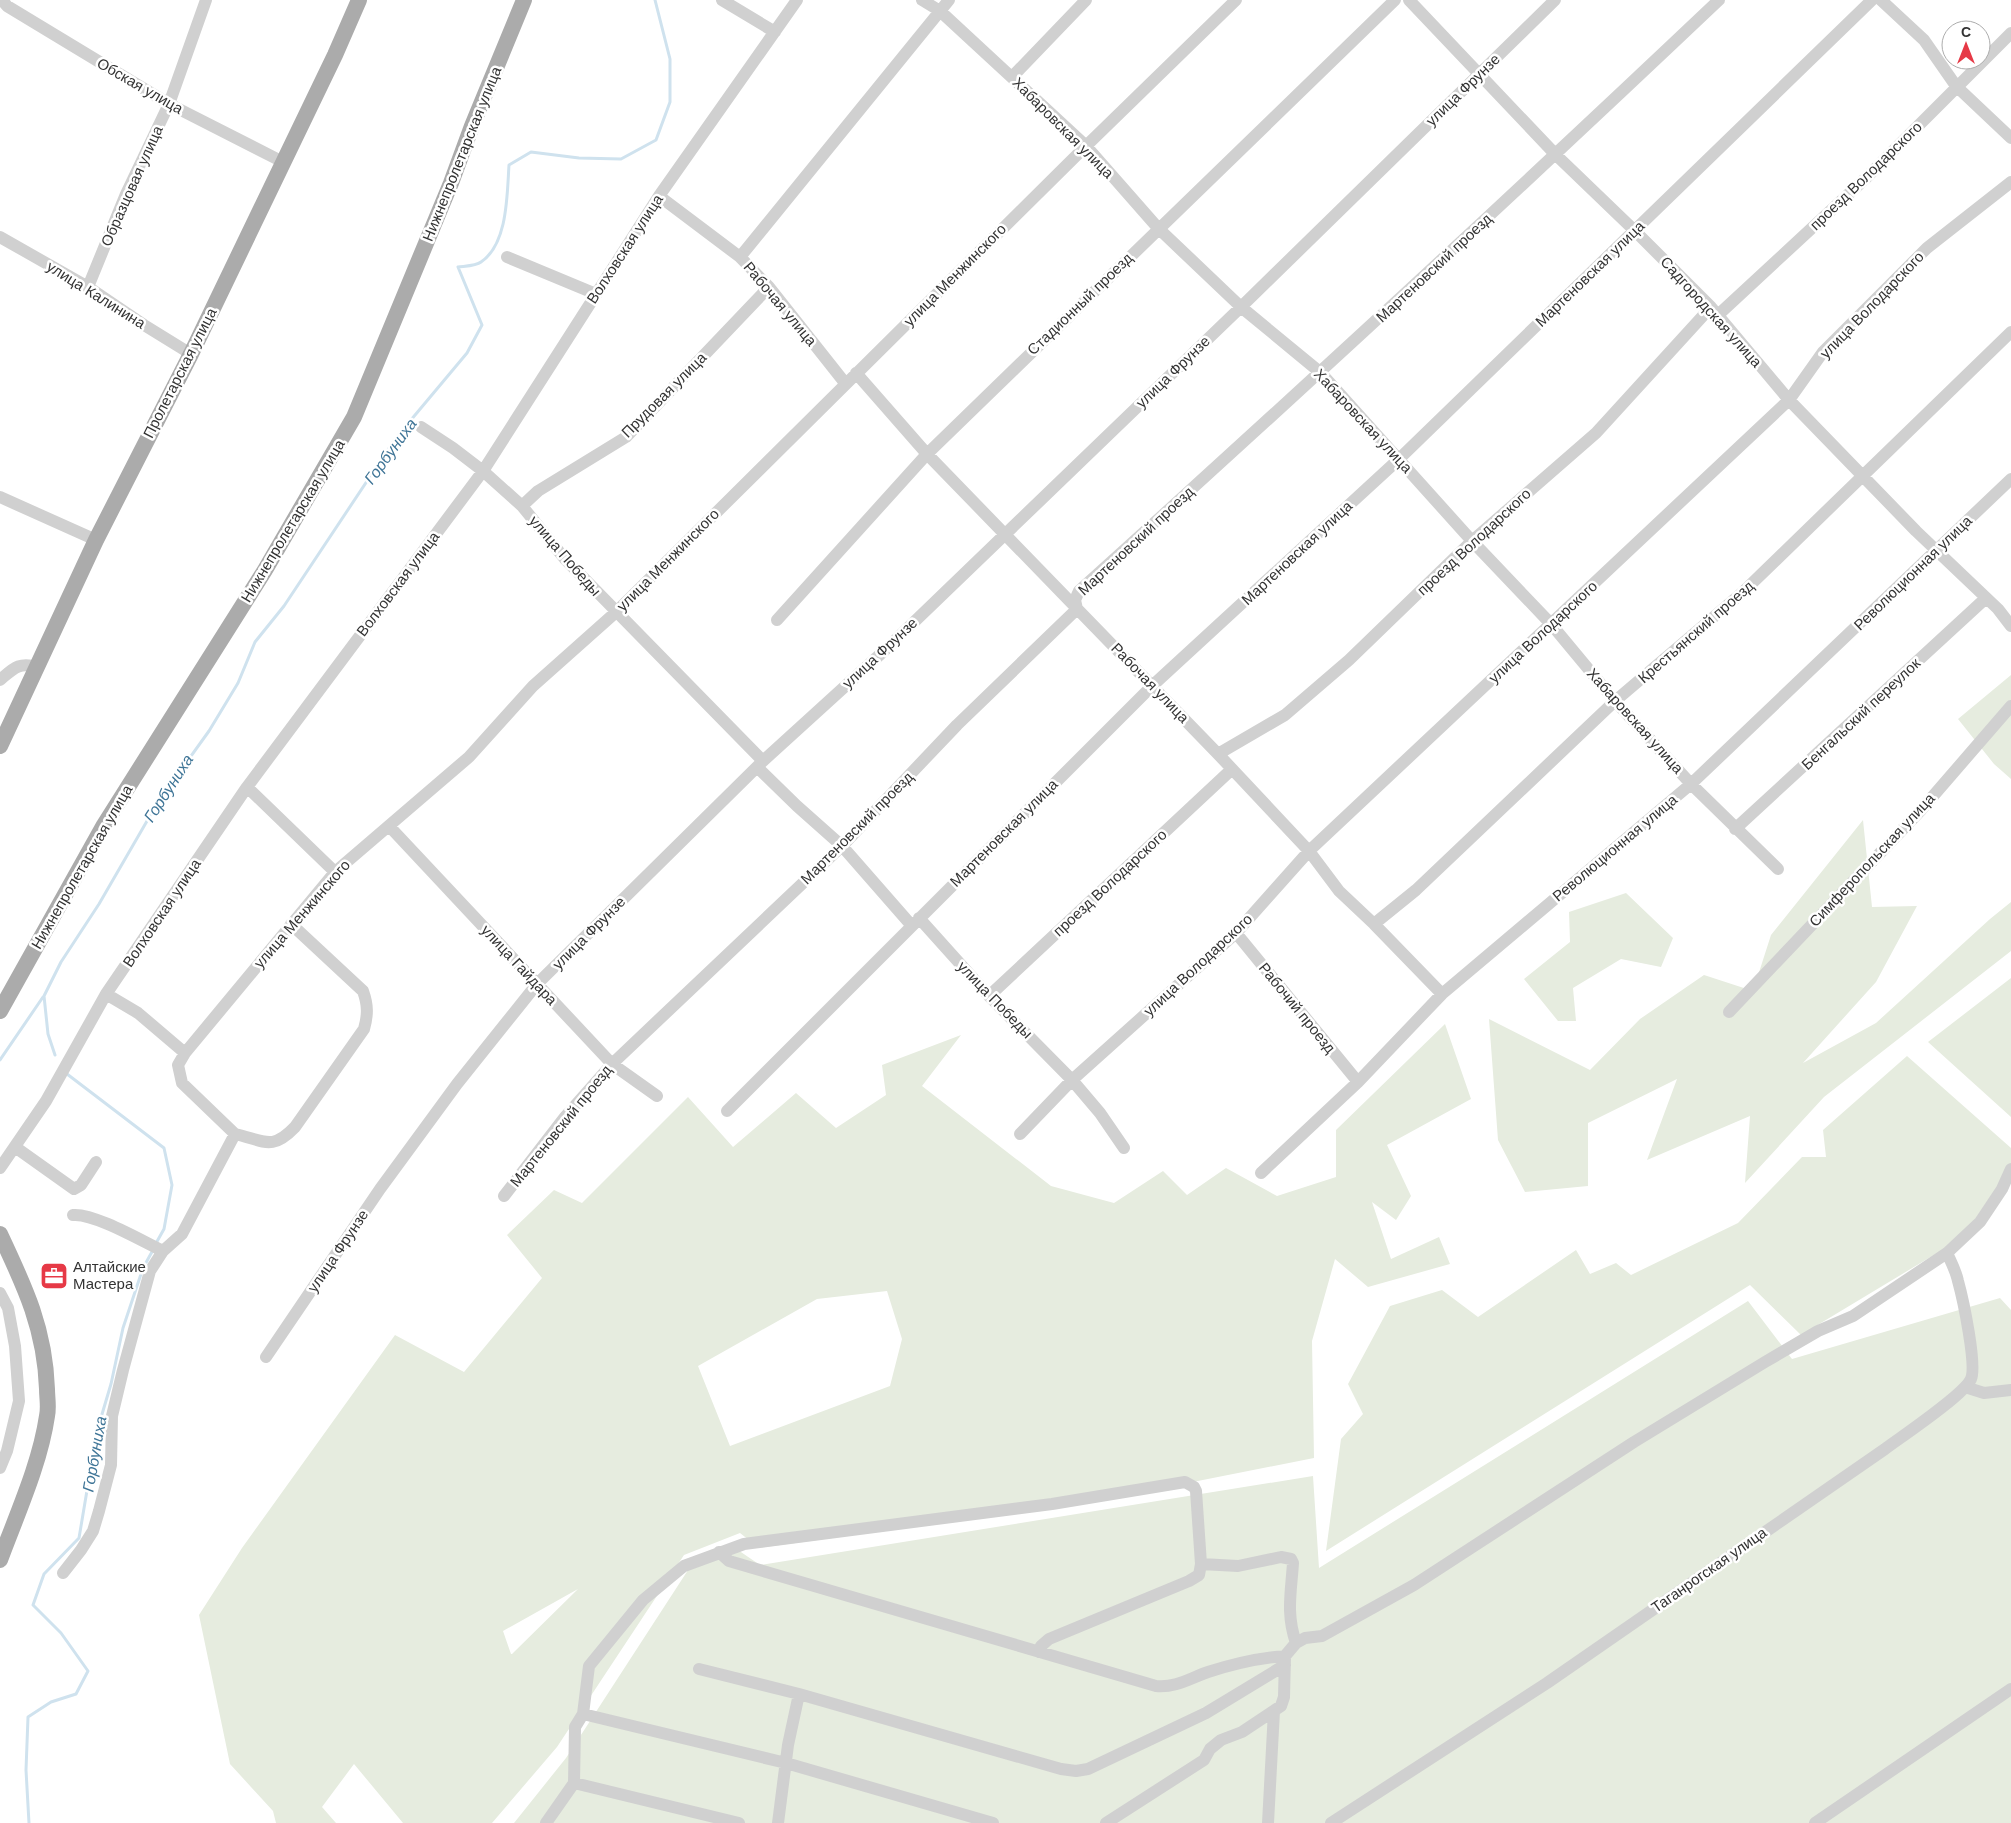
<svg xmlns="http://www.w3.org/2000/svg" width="2011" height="1823" font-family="Arial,sans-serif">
	<rect width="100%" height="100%" fill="#fff"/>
	<path fill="#e6ecdf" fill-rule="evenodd" d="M2011,675V779L1994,764L1958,719Z
		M1863,820L1872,907L1917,906L1876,982L1803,1063L1876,1023L1990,919L2011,902V951L1824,1097L1745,1183L1750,1116L1647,1160L1677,1079L1588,1123V1186L1525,1192L1498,1140L1489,1019L1590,1070L1640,1019L1704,975L1753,991L1771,935Z
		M1626,893L1673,938L1661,967L1621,959L1573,988L1576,1021H1558L1524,979L1570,942L1569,912Z
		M2011,978V1117L1928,1042Z
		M1445,1024L1471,1099L1387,1145L1411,1196L1396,1220L1372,1202L1391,1259L1439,1237L1450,1264L1368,1287L1335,1259L1312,1341L1314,1458L1077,1505L759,1548L740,1533L684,1555L557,1747L492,1823H403L354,1764L322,1807L336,1823H276L273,1811L230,1764L199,1615L242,1548L395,1335L464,1372L542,1278L507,1235L554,1190L582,1203L688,1097L733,1147L796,1093L836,1128L886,1095L882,1065L961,1035L922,1086L1051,1186L1114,1203L1163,1171L1187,1195L1226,1168L1277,1196L1336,1177V1130ZM887,1291L902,1339L890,1386L730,1446L698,1366L817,1299ZM578,1589L512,1654H511L503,1631Z
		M1907,1056L2011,1148V1171L1967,1235L1801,1335L1750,1285L1326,1551L1341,1439L1363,1414L1348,1384L1390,1306L1442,1290L1478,1317L1576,1250L1590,1274L1616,1263L1631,1275L1738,1223L1802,1157H1826L1823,1130Z
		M2000,1298L2011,1310V1823H514L566,1758L690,1567L735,1548L760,1565L1313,1476L1319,1568L1748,1301L1792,1359Z"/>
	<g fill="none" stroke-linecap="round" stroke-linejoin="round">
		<path stroke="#cfe2ee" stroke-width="3" d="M55,1055L48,1034L44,996L61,962L99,904L158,802L209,731L238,683L255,642L284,606L395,439L467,353L482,325L458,267C465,266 476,266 481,262C508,244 507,194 509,165L531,152L579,158L621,159L656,140L670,102V59L655,0
			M0,1060L43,997
			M67,1074L164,1148L172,1185L164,1229L155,1245
			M29,1823L26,1770L28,1717L51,1702L76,1694L88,1671L61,1633L33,1605L44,1574L79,1538L97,1431L111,1384L123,1328L143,1268L153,1250"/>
		<path stroke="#d0d0d0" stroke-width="12" d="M2,0L7,6L169,104L283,162
			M722,0L775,32
			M922,0L940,11L1086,146L1158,228L1241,307L1321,373L1472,541L1551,624L1615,701L1691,784L1778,869
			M1409,0L1556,155L1635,231L1711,307L1789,400L1916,531L1998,609L2011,626
			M1881,0L1924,40L1956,86L2011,138
			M1012,77L1086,0
			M659,196L740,257L769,287L845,383
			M0,237L88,287L144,325L191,354
			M507,257L596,294
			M740,257L949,0
			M88,287L126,194L169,104L206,0
			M1718,315L1867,177L2011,33
			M856,373L927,454L1218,754L1309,851L1339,891L1374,924L1442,994
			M421,427L453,448L483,471L522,506L565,559L763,761
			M0,497L96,540
			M522,506L538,491L626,437L769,287
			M777,620L927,454L1395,0
			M0,680C14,668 18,662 38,667
			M1218,754L1285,715L1349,660L1472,541L1596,433L1711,307
			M757,767L797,806L842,846L912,926
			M247,787L335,872
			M389,826L612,1064L657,1096
			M1735,829L1986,598
			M919,918L989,996L1072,1080L1100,1113L1124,1148
			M1374,924L1416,890L1615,701L1743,592L2011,332
			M1236,933L1358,1082
			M106,994L138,1013L185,1053
			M989,996L1231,770
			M1729,1012L1921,810L2011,706
			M727,1111L1152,686L1399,459L1872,0
			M235,1134L182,1083L178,1065L185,1053L335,872L469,757L533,686L615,613L1086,146L1236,0
			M1020,1134L1072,1080L1236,933L1309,851L1789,400L1823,352L1927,248L2011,182
			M15,1147L74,1189L81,1185L96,1162
			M0,1168L46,1101L106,994L247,787L483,471L659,196L797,0
			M1261,1173L1358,1082L1442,994L1691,784L2011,479
			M504,1196L565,1117L612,1064L842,846L957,725L1077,609L1075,600L1079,591C1295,396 1508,200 1719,0
			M73,1215C94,1213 142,1241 163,1251
			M0,1293L8,1308L15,1346L19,1401L7,1451L0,1468
			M266,1357L380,1189L457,1084L537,984L763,761L885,650L1241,307L1555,0
			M1965,1387L1984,1393L2011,1390
			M719,1552L729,1561L1156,1686C1176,1688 1190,1678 1208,1672C1233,1664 1258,1658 1285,1656
			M1201,1564L1238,1566L1281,1557L1291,1559L1293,1563C1291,1593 1286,1614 1296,1643
			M63,1573L81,1550L93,1531L99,1511L111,1465L112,1416L123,1370L150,1271L163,1251L182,1234L235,1134C265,1141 272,1151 295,1127L364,1029C368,1015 368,1005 363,991L291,924
			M699,1669L799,1694L1061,1769L1076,1771L1088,1769L1206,1713L1285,1665
			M583,1714L786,1763L993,1823
			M574,1783L739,1823
			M546,1823L574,1783L575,1727L583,1714L589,1666L643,1600L684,1566L744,1544L1052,1504L1185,1482L1194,1487L1196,1491L1201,1564L1199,1575L1189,1581L1049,1639L1041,1646L1039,1652
			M778,1823L788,1745L799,1694
			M1106,1823L1204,1760L1210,1749L1221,1740L1242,1732L1281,1706L1284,1697L1285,1656L1296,1643L1305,1638L1322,1636L1414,1585L1634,1442L1765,1362L1818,1331L1853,1316L1947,1253L1980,1222L2002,1189L2011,1169
			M1268,1823L1274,1711
			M1331,1823L1547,1683L1885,1449C1901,1437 1964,1395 1971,1379C1977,1365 1963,1299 1958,1281C1956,1271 1951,1262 1947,1253
			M1815,1823L2011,1689"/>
		<path stroke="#ababab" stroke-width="16" d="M0,746L96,540L191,354L335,55L359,0
			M0,1011L104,825L265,570L354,417L451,183L472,126L524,0
			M0,1234C25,1287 45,1329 47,1389C47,1398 49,1407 47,1416C40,1464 17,1514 0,1560"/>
	</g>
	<defs>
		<symbol id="office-square" viewBox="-11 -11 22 22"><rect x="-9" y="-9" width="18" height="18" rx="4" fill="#e63946" stroke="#fff"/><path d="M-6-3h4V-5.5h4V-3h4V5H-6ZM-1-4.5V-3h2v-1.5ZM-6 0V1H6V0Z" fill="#fff"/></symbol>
	</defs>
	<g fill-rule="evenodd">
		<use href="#office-square" x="38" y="1260" width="32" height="32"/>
	</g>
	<g text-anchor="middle" stroke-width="5" stroke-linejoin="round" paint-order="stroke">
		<g font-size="15" fill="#333" stroke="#fff">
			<text transform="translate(140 86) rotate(30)" y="5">Обская улица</text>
			<text transform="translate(1463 90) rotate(-44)" y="5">улица Фрунзе</text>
			<text transform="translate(1063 128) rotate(45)" y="5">Хабаровская улица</text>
			<text transform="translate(462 154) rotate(-68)" y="5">Нижнепролетарская улица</text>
			<text transform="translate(1866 176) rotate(-44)" y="5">проезд Володарского</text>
			<text transform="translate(132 186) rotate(-66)" y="5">Образцовая улица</text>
			<text transform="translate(625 249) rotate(-57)" y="5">Волховская улица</text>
			<text transform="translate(1434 268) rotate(-43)" y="5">Мартеновский проезд</text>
			<text transform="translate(1590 274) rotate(-44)" y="5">Мартеновская улица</text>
			<text transform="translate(955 275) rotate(-45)" y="5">улица Менжинского</text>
			<text transform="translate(96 295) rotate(32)" y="5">улица Калинина</text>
			<text transform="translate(780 304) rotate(50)" y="5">Рабочая улица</text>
			<text transform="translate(1080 304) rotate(-44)" y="5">Стадионный проезд</text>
			<text transform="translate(1872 305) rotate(-46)" y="5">улица Володарского</text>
			<text transform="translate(1711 312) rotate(48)" y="5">Садгородская улица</text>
			<text transform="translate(1173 372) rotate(-44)" y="5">улица Фрунзе</text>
			<text transform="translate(180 373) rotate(-63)" y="5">Пролетарская улица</text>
			<text transform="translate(664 395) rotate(-45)" y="5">Прудовая улица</text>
			<text transform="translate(1363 421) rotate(47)" y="5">Хабаровская улица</text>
			<text transform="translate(293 521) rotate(-59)" y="5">Нижнепролетарская улица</text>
			<text transform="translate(1136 541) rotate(-43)" y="5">Мартеновский проезд</text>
			<text transform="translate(1474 542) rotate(-43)" y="5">проезд Володарского</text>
			<text transform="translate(1297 553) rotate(-43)" y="5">Мартеновская улица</text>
			<text transform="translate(565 556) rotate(49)" y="5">улица Победы</text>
			<text transform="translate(668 560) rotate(-45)" y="5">улица Менжинского</text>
			<text transform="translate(1913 573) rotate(-44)" y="5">Революционная улица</text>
			<text transform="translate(398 584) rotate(-53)" y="5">Волховская улица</text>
			<text transform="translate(1543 632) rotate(-43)" y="5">улица Володарского</text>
			<text transform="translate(1696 632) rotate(-41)" y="5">Крестьянский проезд</text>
			<text transform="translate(880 653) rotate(-43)" y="5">улица Фрунзе</text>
			<text transform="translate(1150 683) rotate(46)" y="5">Рабочая улица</text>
			<text transform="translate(1861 714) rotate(-43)" y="5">Бенгальский переулок</text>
			<text transform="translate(1635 721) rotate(48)" y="5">Хабаровская улица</text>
			<text transform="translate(857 828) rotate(-45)" y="5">Мартеновский проезд</text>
			<text transform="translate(1004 833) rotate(-45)" y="5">Мартеновская улица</text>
			<text transform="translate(1615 848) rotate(-40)" y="5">Революционная улица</text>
			<text transform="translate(1872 860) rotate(-47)" y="5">Симферопольская улица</text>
			<text transform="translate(82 867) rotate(-60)" y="5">Нижнепролетарская улица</text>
			<text transform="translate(1110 883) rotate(-43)" y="5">проезд Володарского</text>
			<text transform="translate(162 913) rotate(-56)" y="5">Волховская улица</text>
			<text transform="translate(302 914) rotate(-49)" y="5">улица Менжинского</text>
			<text transform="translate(589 933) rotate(-45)" y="5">улица Фрунзе</text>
			<text transform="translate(519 965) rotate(47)" y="5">улица Гайдара</text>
			<text transform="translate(1198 965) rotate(-43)" y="5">улица Володарского</text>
			<text transform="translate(995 1000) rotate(46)" y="5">улица Победы</text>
			<text transform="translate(1297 1008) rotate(51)" y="5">Рабочий проезд</text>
			<text transform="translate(561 1126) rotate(-51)" y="5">Мартеновский проезд</text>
			<text transform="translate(338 1251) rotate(-56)" y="5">улица Фрунзе</text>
			<text transform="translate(1709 1570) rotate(-35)" y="5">Таганрогская улица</text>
		</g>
		<g font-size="15" fill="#333" stroke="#fff" text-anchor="start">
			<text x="73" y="1272">Алтайские<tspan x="73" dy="17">Мастера</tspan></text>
		</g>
		<g font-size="16" font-style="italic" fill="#3f7597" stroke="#fff">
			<text transform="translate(390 451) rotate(-54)" y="6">Горбуниха</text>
			<text transform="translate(168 788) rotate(-57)" y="6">Горбуниха</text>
			<text transform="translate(94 1454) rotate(-80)" y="6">Горбуниха</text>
		</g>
	</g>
	<g transform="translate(1966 45)"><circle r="24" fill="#ffffff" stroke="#adadad"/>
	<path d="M0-4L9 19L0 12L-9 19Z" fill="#e63946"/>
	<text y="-8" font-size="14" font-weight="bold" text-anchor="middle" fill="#333333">С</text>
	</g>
</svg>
